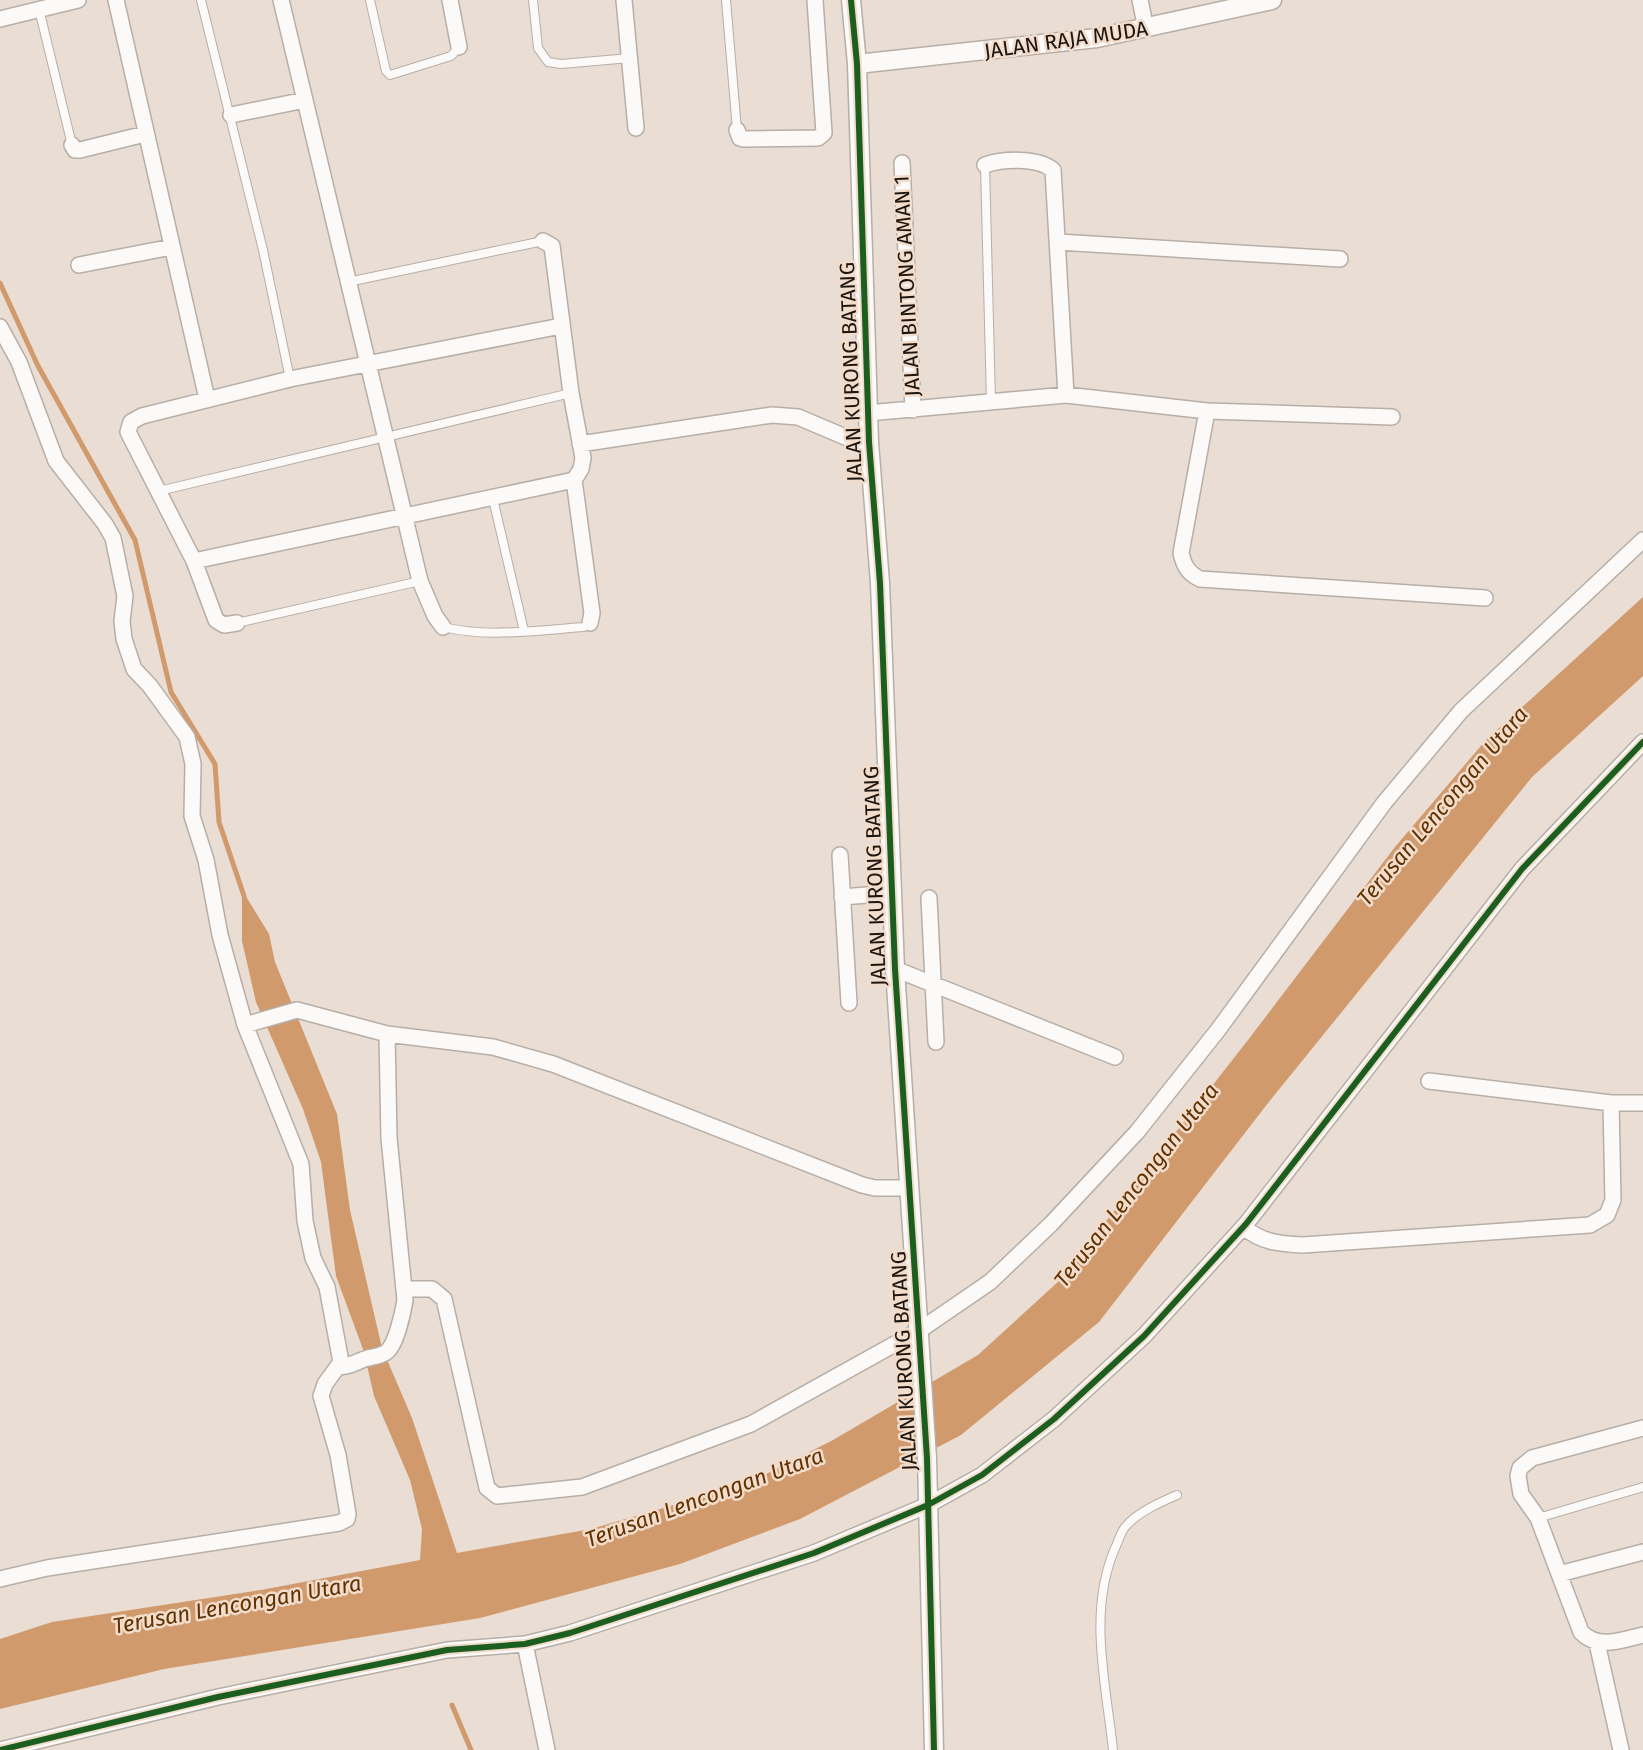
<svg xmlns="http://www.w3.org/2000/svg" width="1643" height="1750" font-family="'Fira Sans',sans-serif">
	<rect width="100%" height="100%" fill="#e9ddd4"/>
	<path fill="#d09a6c" d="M1643,597V676L1532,777L1268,1103L1099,1322L961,1435L800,1519L680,1564L480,1618L164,1669L0,1709V1639L52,1622L261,1590L420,1560L422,1529L410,1480L374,1396L364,1352L336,1276L321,1162L303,1109L256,1002L242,941V890L269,934L275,962L337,1114L350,1210L382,1348L412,1418L457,1553L591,1529L746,1484L833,1440L978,1355L1060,1280L1248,1040L1395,847L1486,740Z"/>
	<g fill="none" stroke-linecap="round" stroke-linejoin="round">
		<path stroke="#d09a6c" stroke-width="5" d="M0,283L38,366L135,540L171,692L215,764L219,822L244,896
			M452,1705L471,1750"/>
		<defs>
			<path id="service" d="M201,0L263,250L290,379
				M370,0L386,71L390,75L451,56L459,47
				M533,0L538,48L548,62L561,64L630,58
				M726,0L737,130
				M39,9L72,145
				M985,165L991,402
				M348,282L543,241
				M159,491L571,393
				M493,499L524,631
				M237,623L420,581
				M443,627C488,638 539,630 584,627L590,623
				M1538,1518L1643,1487
				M1113,1750C1106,1683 1087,1610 1116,1546C1119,1540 1121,1531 1126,1526C1138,1512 1161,1502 1177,1495"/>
			<path id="minor" d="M116,0L207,399
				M281,0L420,581L435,616L443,627
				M450,0L459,47
				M624,0L636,128
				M1140,0L1146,29
				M0,19L78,0
				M231,115L305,100
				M737,130L740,138L743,139L818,138L824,133L815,0
				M72,145L75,150H80L145,134
				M902,163L913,410
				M985,165C1002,159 1038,157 1053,170L1066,395
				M543,241L552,246L571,393L583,458L581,469L574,480L592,613L590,623
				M1058,242L1340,259
				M79,265L172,247
				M0,327L19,362L56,461L105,524L113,538L125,596L122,621L124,639L134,669L150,686L187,737L193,764L192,816L206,860L220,935L245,1025L301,1164L305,1221L313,1258L327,1287L341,1362L325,1384L321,1396L338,1455L348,1514L347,1519L339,1523L47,1568L0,1579
				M1207,411L1181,553C1184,566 1188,573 1200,579L1485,598
				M868,413L1066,395L1207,411L1392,417
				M580,444L772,415L798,417L850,439L869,442
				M194,561L574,480
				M237,623L224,625L216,620L194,561L128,432L131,422L142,416L290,379L561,326
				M840,855L849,1003
				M842,897L892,893
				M929,898L936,1042
				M895,969L1115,1057
				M245,1025L297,1010L387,1034
				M1429,1081L1611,1103
				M1243,1227C1262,1242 1278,1244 1303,1245L1590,1225L1607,1215L1613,1200L1611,1103H1643
				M404,1289H432L444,1299L487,1488L497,1496L582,1487L751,1424L920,1330L990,1282L1051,1224L1137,1132L1218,1030L1384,803L1461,711L1643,540
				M339,1367C349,1366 353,1364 362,1360C369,1357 378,1357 385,1353C396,1347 403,1312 405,1300L389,1138L387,1034L493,1047L553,1064L862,1185L875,1188H909
				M1643,1428L1532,1458L1520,1468L1518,1476L1521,1494L1538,1518L1581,1632C1598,1650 1622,1640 1643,1635
				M1559,1574L1643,1552
				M1597,1643L1621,1750
				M525,1644L547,1750
				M0,1750L218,1697L447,1650L525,1644L570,1633L814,1553L928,1505L982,1475L1054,1419L1144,1336L1246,1224L1522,869L1643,742"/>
			<path id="tertiary" d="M851,0L857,64L869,442L880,583L895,969L927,1458L934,1750
				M857,64L1097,38L1272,0"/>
		</defs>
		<use href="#service" stroke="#b7aea6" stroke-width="10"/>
		<use href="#minor" stroke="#b7aea6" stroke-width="18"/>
		<use href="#tertiary" stroke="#b7aea6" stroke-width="21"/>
		<use href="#service" stroke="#fcfaf9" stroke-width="8"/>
		<use href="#minor" stroke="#fcfaf9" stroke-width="15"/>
		<use href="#tertiary" stroke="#fcfaf9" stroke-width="18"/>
		<defs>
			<path id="cycleway" d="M851,0L857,64L869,442L880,583L895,969L927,1458L934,1750
				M0,1750L218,1697L447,1650L525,1644L570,1633L814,1553L928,1505L982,1475L1054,1419L1144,1336L1246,1224L1522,869L1643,742"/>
		</defs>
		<use href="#cycleway" stroke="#f2dccb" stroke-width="10"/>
		<use href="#cycleway" stroke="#1b5e20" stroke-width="6"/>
	</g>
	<g text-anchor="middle" stroke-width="5" stroke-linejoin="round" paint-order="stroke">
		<g font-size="21" fill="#1d150f" stroke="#f2dccb">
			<text transform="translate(1066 40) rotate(-8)" y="7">JALAN RAJA MUDA</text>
			<text transform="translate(907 286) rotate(-93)" y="7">JALAN BINTONG AMAN 1</text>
			<text transform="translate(851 372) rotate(-92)" y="7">JALAN KURONG BATANG</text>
			<text transform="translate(875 876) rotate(-92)" y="7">JALAN KURONG BATANG</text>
			<text transform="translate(904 1361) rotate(-93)" y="7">JALAN KURONG BATANG</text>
		</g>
		<g font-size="22" font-style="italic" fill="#613100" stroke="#f2dccb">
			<text transform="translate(1442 806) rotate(-50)" y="8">Terusan Lencongan Utara</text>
			<text transform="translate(1136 1185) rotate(-52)" y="8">Terusan Lencongan Utara</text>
			<text transform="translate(704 1497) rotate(-20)" y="8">Terusan Lencongan Utara</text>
			<text transform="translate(237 1604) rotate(-10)" y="8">Terusan Lencongan Utara</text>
		</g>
	</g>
</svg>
